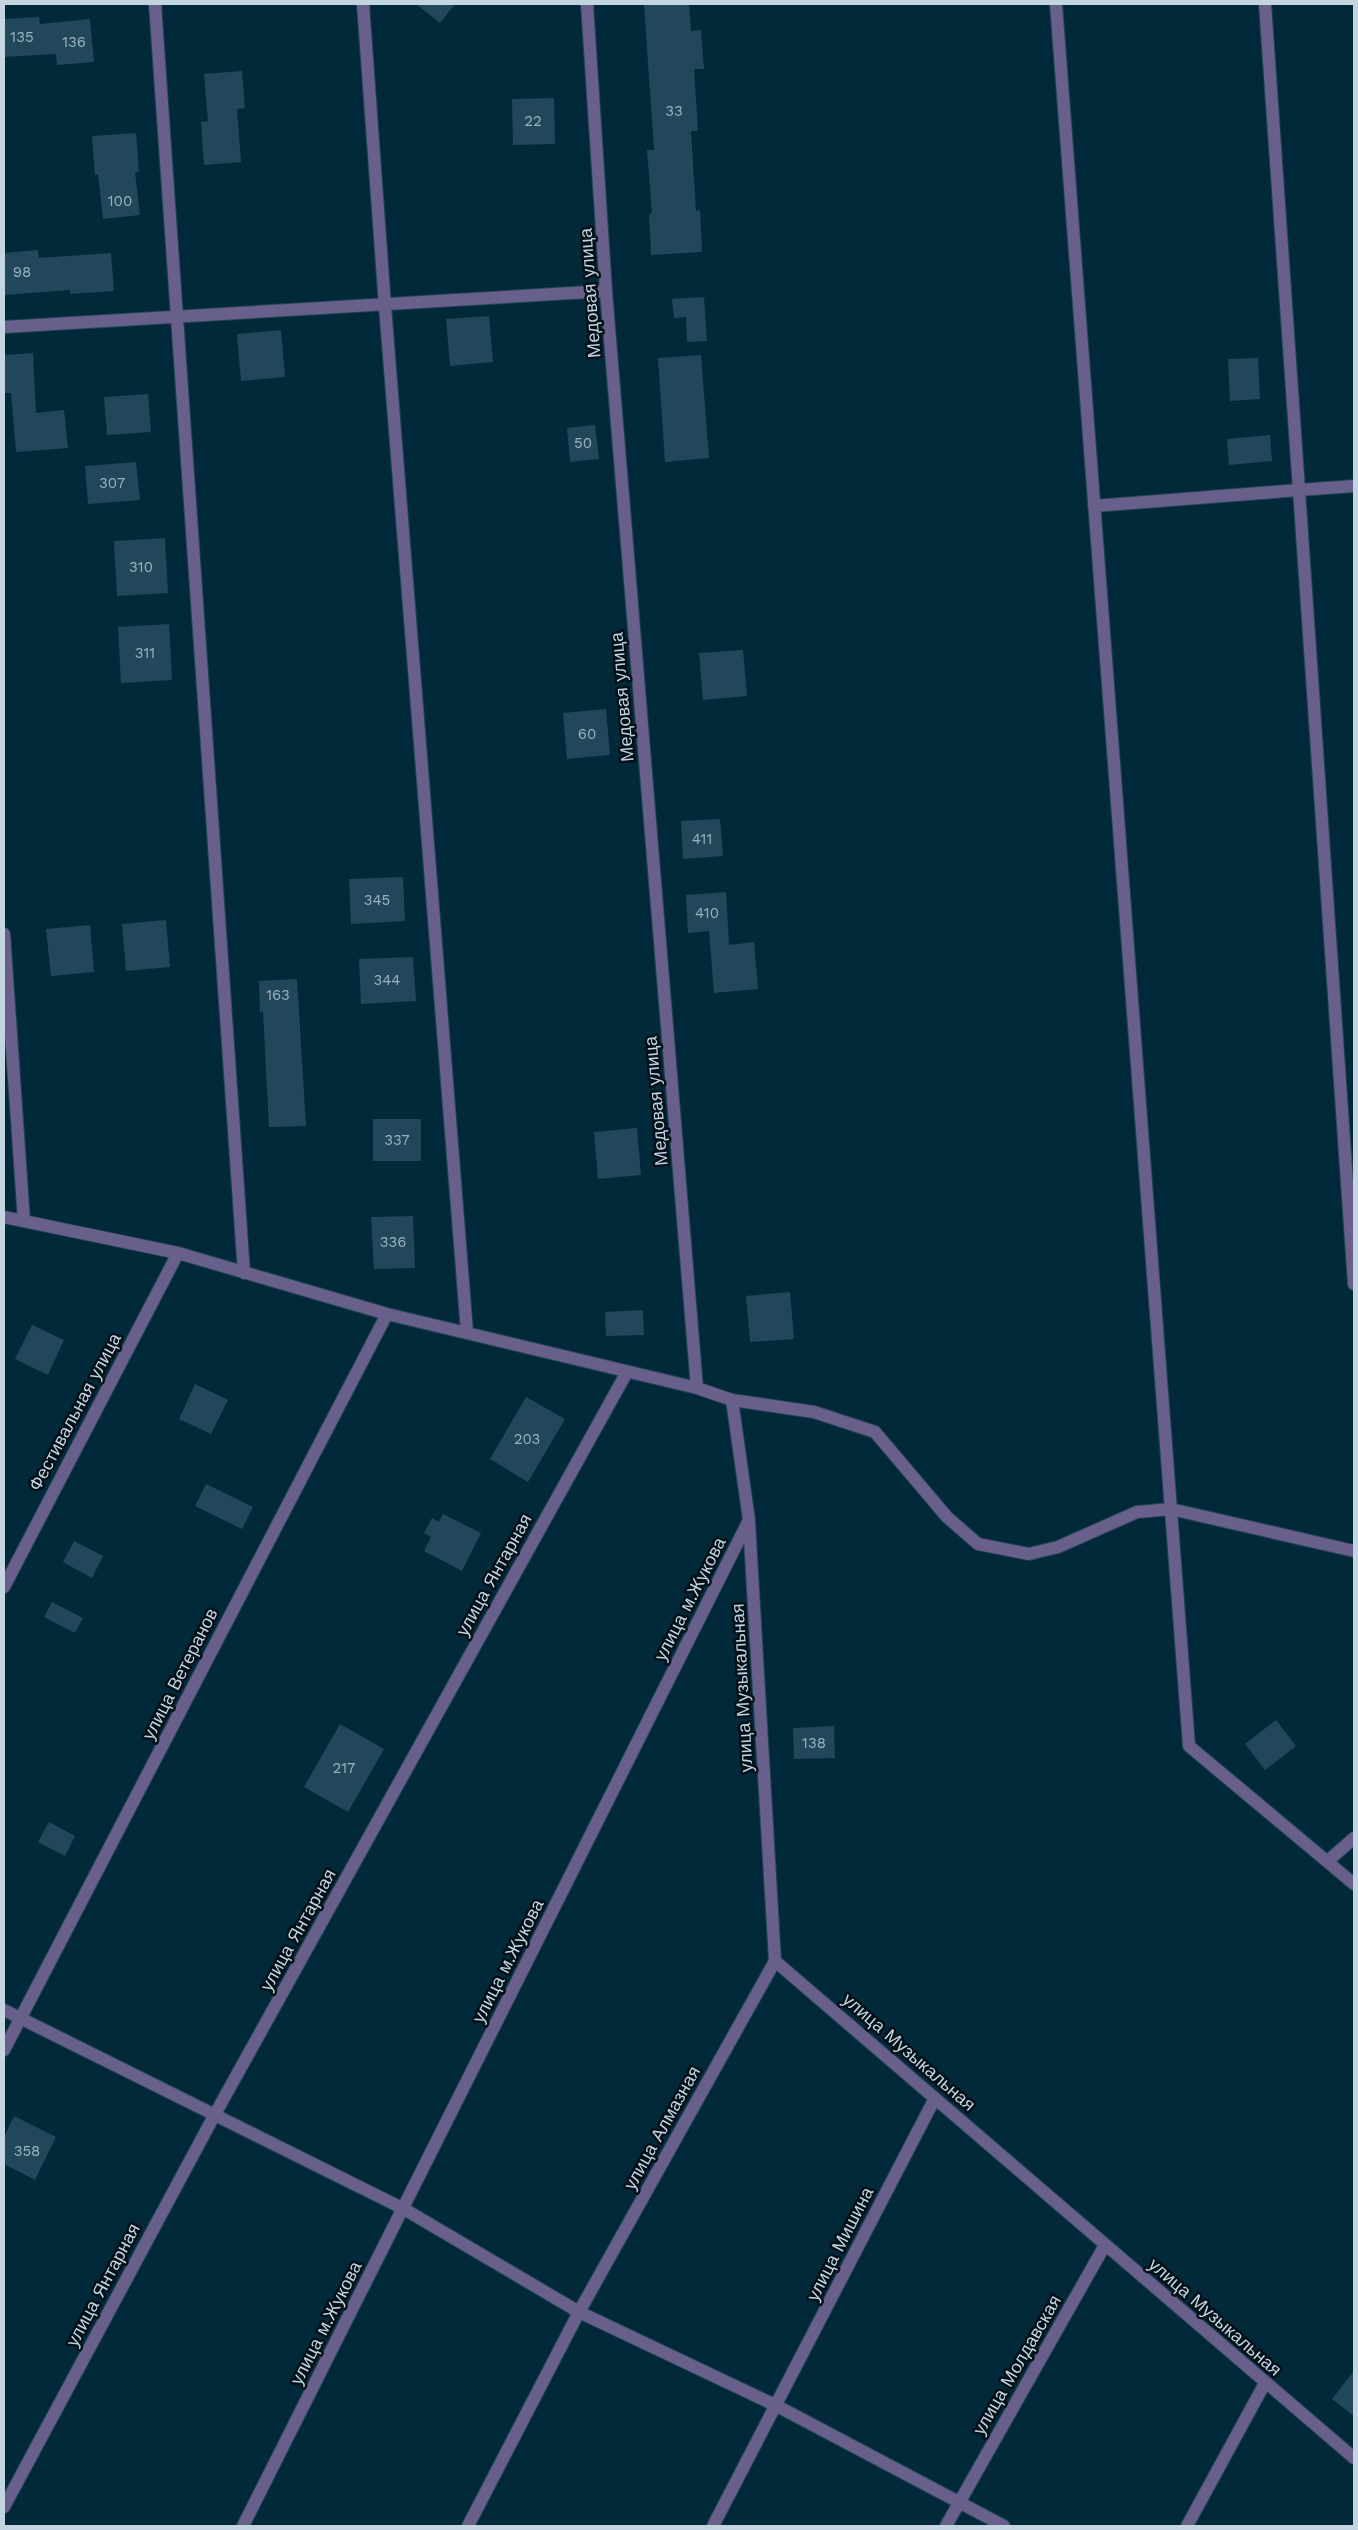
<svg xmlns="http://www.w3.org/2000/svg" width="1358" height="2530" font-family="'Work Sans',sans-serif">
	<rect width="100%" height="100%" fill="#02293a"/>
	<path fill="#23475a" d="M416,4H455L440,23Z
		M644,4H689L691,31L701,30L704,69H694L698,131H691L696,211L700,210L702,252L651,255L649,214L652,213L647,150H654Z
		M39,17L40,24L90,19L94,62L57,65L56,54L4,57V19Z
		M242,71L245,108L237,109L241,162L204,165L201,122L208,121L204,74Z
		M554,98L555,144L513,145L512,99Z
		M136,133L139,172H135L140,215L103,219L98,174L95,175L92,136Z
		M38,250L39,258L111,253L114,291L70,294V290L4,295V253Z
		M704,297L707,341L687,342L686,317L674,318L672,299Z
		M489,316L493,362L450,366L446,319Z
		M281,330L285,377L241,381L237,334Z
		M33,353L36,413L64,410L68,448L16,452L11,393H4V355Z
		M701,355L709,458L665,462L658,358Z
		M1258,358L1260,399L1230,401L1228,359Z
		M148,394L151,432L107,435L104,397Z
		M595,425L599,459L570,462L567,428Z
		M1270,435L1272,461L1229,465L1227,439Z
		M136,462L140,500L88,504L85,466Z
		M165,538L168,593L117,596L114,541Z
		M169,624L172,680L121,683L118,627Z
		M743,650L747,696L703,700L699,653Z
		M606,709L610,755L567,759L563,713Z
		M720,819L723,856L683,859L681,821Z
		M403,877L405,921L351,924L349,879Z
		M726,892L729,945L754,942L758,989L714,993L709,931L688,933L686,895Z
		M166,920L170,967L126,971L122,924Z
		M90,925L94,972L51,976L46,929Z
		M413,957L416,1001L361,1004L359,959Z
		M297,979L306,1126L269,1127L263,1011L260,1012L259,981Z
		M373,1119H421V1161H373Z
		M637,1128L641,1175L598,1179L594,1132Z
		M413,1216L415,1268L374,1269L371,1217Z
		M790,1292L794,1339L750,1342L746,1296Z
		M643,1310L644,1335L606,1336L605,1312Z
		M32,1325L64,1340L48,1375L15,1359Z
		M195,1384L228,1400L211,1434L179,1419Z
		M526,1397L565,1419L528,1482L490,1459Z
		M206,1484L253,1507L242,1529L195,1506Z
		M443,1514L481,1533L462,1571L424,1551L431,1537L424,1533L432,1518L439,1522Z
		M74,1541L103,1556L92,1578L63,1562Z
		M52,1602L83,1618L75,1633L44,1617Z
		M1276,1720L1296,1746L1265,1770L1245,1744Z
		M340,1724L384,1749L348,1812L304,1787Z
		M834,1726L835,1758L794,1759L793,1728Z
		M49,1822L75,1836L65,1856L38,1842Z
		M14,2116L56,2137L35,2180L4,2164V2137Z
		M1354,2371V2416L1332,2399Z"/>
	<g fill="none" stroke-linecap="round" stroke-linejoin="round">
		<defs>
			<path id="minor" d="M155,4L244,1273
				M363,4L385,306L467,1332
				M587,4L606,291L697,1388
				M1056,4L1189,1746L1354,1884
				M1265,4L1299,490L1354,486
				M4,327L606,291
				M1094,506L1299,490L1354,1284
				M4,934L24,1221
				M4,1217L178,1253L387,1314L697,1388L732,1400L814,1412L875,1432L947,1517L978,1544L1029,1554L1058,1547L1137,1512L1171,1509L1354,1551
				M749,1522L775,1961L1354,2458
				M4,1587L178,1253
				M1329,1860L1354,1838
				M4,2010L404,2209L579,2312L777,2406L1004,2526
				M4,2050L387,1314
				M4,2507L214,2116L627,1372
				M243,2526L749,1520L732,1400
				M468,2526L579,2312L775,1961
				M713,2526L935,2098
				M946,2526L1105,2245
				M1187,2526L1265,2383"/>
		</defs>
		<use href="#minor" stroke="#214555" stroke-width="14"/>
		<use href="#minor" stroke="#685f8a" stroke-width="12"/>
	</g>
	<g text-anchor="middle" stroke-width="5" stroke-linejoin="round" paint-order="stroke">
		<g font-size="15" fill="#9ab2bf">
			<text x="22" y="42">135</text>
			<text x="74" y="47">136</text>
			<text x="674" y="116">33</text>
			<text x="533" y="126">22</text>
			<text x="120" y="206">100</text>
			<text x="22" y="277">98</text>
			<text x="583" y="448">50</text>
			<text x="112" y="488">307</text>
			<text x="141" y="572">310</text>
			<text x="145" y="658">311</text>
			<text x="587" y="739">60</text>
			<text x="702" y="844">411</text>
			<text x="377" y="905">345</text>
			<text x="707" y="918">410</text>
			<text x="387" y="985">344</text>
			<text x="278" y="1000">163</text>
			<text x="397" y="1145">337</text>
			<text x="393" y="1247">336</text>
			<text x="527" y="1444">203</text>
			<text x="814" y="1748">138</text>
			<text x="344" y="1773">217</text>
			<text x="27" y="2156">358</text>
		</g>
		<g font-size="18" fill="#c2d5e1" stroke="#031018">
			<text transform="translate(590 293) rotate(-94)" y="6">Медовая улица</text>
			<text transform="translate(622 697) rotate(-95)" y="6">Медовая улица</text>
			<text transform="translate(656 1101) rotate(-95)" y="6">Медовая улица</text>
			<text transform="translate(75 1412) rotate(-62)" y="6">Фестивальная улица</text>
			<text transform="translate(494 1575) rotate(-61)" y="6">улица Янтарная</text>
			<text transform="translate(690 1599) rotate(-63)" y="6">улица м.Жукова</text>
			<text transform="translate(180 1674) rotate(-63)" y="6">улица Ветеранов</text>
			<text transform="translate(742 1688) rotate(-93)" y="6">улица Музыкальная</text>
			<text transform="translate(298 1930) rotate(-61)" y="6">улица Янтарная</text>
			<text transform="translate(508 1961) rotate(-63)" y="6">улица м.Жукова</text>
			<text transform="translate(909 2052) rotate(41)" y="6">улица Музыкальная</text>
			<text transform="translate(662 2128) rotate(-61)" y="6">улица Алмазная</text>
			<text transform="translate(840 2244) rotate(-63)" y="6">улица Мишина</text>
			<text transform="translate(103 2285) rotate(-62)" y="6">улица Янтарная</text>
			<text transform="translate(1215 2317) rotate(41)" y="6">улица Музыкальная</text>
			<text transform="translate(326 2323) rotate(-63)" y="6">улица м.Жукова</text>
			<text transform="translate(1017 2365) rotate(-60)" y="6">улица Молдавская</text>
		</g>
	</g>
	<rect width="1358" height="2530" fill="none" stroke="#c2d5e1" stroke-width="10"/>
</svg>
